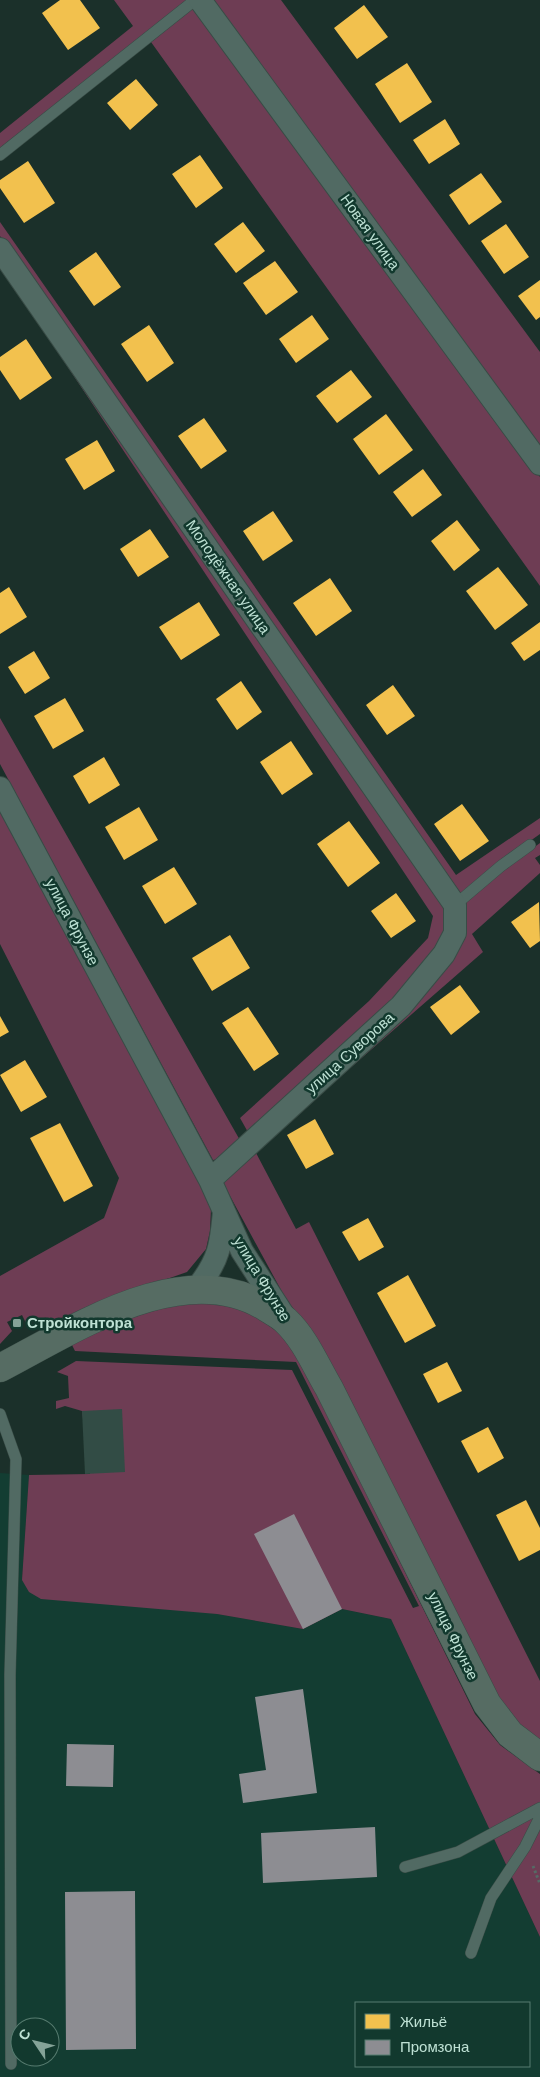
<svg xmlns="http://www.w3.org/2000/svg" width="540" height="2077" font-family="Arial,sans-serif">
	<rect width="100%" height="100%" fill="#1b302a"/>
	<path fill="#133d32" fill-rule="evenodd" d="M0,1473L29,1475L22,1580L303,1629L342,1609L391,1619L540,1937V2077H0ZM356,2003H529V2066H356ZM20,2027H50V2057H20Z"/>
	<path fill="#6e3d54" d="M114,0H188L0,148V133L133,26Z
		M207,0H281L540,352V453Z
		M195,6L540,477V586L151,42Z
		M0,222L456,875L540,818V834L499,863L460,896L454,895L0,236Z
		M0,265L449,908V932L397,999L249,1134L240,1118L369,1001L428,938L433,916Z
		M0,718L241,1142L225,1158L213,1160L0,764Z
		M0,808L202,1184L211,1209L210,1231L206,1249L187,1272L144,1287L73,1316L26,1323L22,1315L7,1322L12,1331L0,1344V1276L104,1218L119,1178L0,944Z
		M540,843V855L535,858L540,865V873L472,934L483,952L255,1151L296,1229L309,1222L540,1681V1743L520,1726L498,1697L338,1378L311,1334L294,1314L223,1183L230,1168L405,1007C423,987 451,960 461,935C463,928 461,916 461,907L503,870Z
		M191,1301L225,1303L252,1313L283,1336L301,1361L475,1714L500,1745L540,1774V1937L391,1619L342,1609L303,1629L217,1614L41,1599L29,1592L22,1580L29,1475L90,1474L82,1411L65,1406L56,1409V1401L69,1398L68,1376L57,1372L76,1361L292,1370L413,1608L419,1606L296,1362L75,1351L72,1345L93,1334L155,1307Z"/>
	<path fill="#f2c14e" d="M60,0H80L100,28L68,50L42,13Z
		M364,5L388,37L357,59L334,28Z
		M407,63L432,102L400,123L375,84Z
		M136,79L158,105L130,130L107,103Z
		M445,119L460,144L429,164L413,140Z
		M200,155L223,188L196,208L172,174Z
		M28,161L55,203L24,223L0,188V180Z
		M481,173L502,202L469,225L449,195Z
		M243,222L265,251L236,273L214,244Z
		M506,224L529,257L504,274L481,241Z
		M96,252L121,287L94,306L69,271Z
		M275,261L298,292L266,315L243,283Z
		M540,280V317L536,320L518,296Z
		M312,315L329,339L296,363L279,339Z
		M149,325L174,363L147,382L121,344Z
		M26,339L52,378L20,400L0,370V357Z
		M351,370L372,397L337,423L316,396Z
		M386,414L413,450L379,475L353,439Z
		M204,418L227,451L201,469L178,436Z
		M97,440L115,471L84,490L65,459Z
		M423,469L442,495L412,517L393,492Z
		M273,511L293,541L263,561L243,531Z
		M457,520L480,550L454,571L431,541Z
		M150,529L169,557L138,577L120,549Z
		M498,567L528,605L495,630L466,591Z
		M330,578L352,611L316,636L293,603Z
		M9,587L27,617L0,634V593Z
		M199,602L220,635L181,660L159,627Z
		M540,622V650L524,661L511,643Z
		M34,651L50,678L25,694L8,667Z
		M241,681L262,712L237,730L216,699Z
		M393,685L415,716L387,735L366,705Z
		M65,698L84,731L53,749L34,716Z
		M291,741L313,774L282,795L260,762Z
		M104,757L120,785L89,804L73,776Z
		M462,804L489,841L460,861L434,824Z
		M139,807L158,840L124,860L105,827Z
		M349,821L380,863L348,887L317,844Z
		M174,867L197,904L165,924L142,886Z
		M396,893L416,921L391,938L371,911Z
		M539,902L540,941L530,948L511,922Z
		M230,935L250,968L212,991L192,958Z
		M460,985L480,1012L451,1035L430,1007Z
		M248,1007L279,1054L254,1071L222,1023Z
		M0,1016L9,1032L0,1037Z
		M25,1060L47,1097L21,1112L0,1075Z
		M315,1119L334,1154L306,1169L287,1135Z
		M60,1123L93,1186L64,1202L30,1138Z
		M368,1218L384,1247L359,1261L342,1232Z
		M408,1275L436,1326L405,1343L377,1293Z
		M447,1362L462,1391L438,1403L423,1374Z
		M488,1427L504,1458L478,1473L461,1441Z
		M526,1500L540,1528V1550L519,1561L496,1515Z"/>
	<path fill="#8d8d92" d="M294,1514L342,1609L303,1629L254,1534Z
		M303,1689L317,1793L243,1803L239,1774L266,1770L255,1697Z
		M67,1744L114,1745L113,1787L66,1786Z
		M375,1827L377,1877L263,1883L261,1833Z
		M135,1891L136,2049L66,2050L65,1892Z"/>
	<path fill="#324c45" d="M122,1409L125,1472L85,1474L82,1411Z"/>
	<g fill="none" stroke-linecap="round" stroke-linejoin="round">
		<defs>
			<path id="lane" d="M0,155L195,0
				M455,905L501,866L530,845
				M0,1414L16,1459L10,1675L11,2064
				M405,1867L458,1852L540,1808
				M471,1953L491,1898L525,1847L540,1817"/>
			<path id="street" d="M200,0L540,464
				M0,249L455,905V933L444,954L401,1006L210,1180
				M0,788L210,1180L242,1251L286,1319
				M197,1288C219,1260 221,1246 224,1211"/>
			<path id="secondary" d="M0,1368C75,1329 185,1255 267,1308C273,1312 281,1316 286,1321C305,1339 316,1366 329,1388L487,1704L510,1734L540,1757"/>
		</defs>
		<use href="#lane" stroke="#394c46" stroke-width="12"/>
		<use href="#street" stroke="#394c46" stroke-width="24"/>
		<use href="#secondary" stroke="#394c46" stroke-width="29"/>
		<path stroke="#566a65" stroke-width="3" stroke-dasharray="2.5 2.5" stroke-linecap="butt" d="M533,1866L540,1884"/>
		<use href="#lane" stroke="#516a63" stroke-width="11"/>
		<use href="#street" stroke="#516a63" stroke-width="22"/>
		<use href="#secondary" stroke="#566c63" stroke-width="28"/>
	</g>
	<rect fill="#85a398" stroke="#12392e" stroke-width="2" x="12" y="1318" width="10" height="10" rx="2.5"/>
	<g text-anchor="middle" stroke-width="5" stroke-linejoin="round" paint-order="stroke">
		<g font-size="15" fill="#bee1d4" stroke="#12392e">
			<text transform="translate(370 232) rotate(54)" y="5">Новая улица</text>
			<text transform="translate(228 577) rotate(55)" y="5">Молодёжная улица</text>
			<text transform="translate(72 922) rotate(62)" y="5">улица Фрунзе</text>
			<text transform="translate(350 1053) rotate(-42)" y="5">улица Суворова</text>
			<text transform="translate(262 1279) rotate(59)" y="5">улица Фрунзе</text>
			<text transform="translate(453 1636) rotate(64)" y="5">улица Фрунзе</text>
		</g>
		<g font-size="15" font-weight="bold" fill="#bee1d4" stroke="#12392e" text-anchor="start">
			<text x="27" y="1328">Стройконтора</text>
		</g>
	</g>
	<rect x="355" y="2002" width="175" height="65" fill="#12392e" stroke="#577c70"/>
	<rect x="365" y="2014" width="25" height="15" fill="#f2c14e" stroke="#577c70"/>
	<text x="400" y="2027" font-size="15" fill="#bee1d4">Жильё</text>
	<rect x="365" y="2040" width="25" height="15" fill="#8d8d92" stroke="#577c70"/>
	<text x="400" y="2052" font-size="15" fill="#bee1d4">Промзона</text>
	<g transform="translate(35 2042) rotate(305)"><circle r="24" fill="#12392e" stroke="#577c70"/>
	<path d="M0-4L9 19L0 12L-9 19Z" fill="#85a398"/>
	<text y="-8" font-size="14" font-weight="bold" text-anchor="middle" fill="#bee1d4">С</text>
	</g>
</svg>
